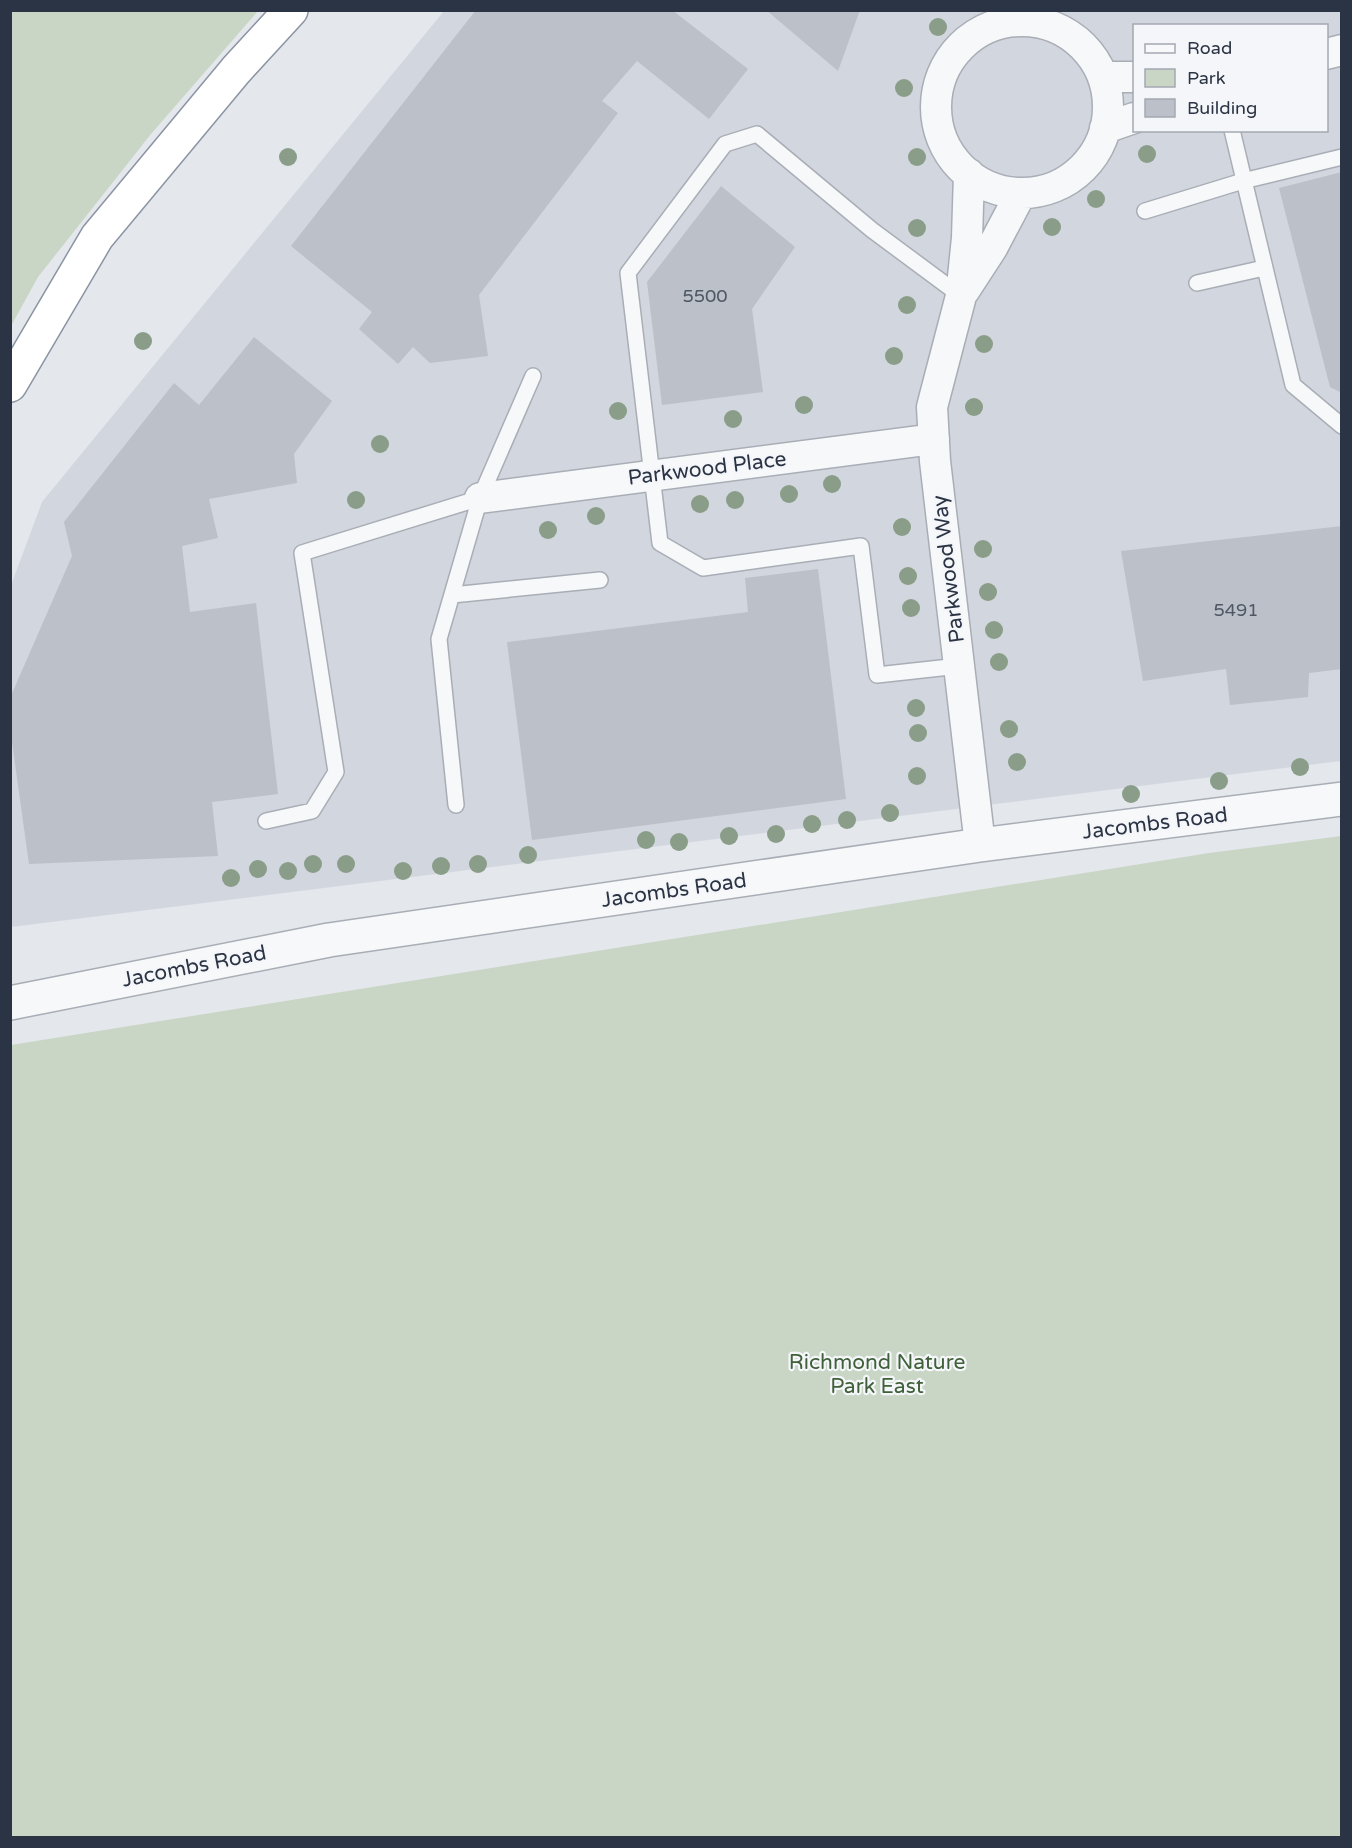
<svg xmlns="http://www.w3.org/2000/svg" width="1352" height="1848" font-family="'Varela Round',sans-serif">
	<rect width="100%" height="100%" fill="#e4e7ec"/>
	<path fill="#d2d6de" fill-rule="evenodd" d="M444,11H1341V761L11,927L10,588L42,502ZM1134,26H1326V130H1134Z"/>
	<path fill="#c9d6c5" d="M11,10L258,11L151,134L38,277L11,326Z
		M1341,836V1837H11V1045L1209,853Z"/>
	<path fill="#bbc0c9" d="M476,10H672L748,69L709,119L637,61L602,101L618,113L479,295L488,356L430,363L413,347L398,364L359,329L372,312L291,246Z
		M766,10H860L838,71Z
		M1342,172V393L1330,387L1279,188Z
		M721,186L795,247L752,309L763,392L662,405L647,282Z
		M254,337L332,401L294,454L297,483L209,499L218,538L182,546L190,612L256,603L278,794L212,802L218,856L29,864L10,728V698L72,556L64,522L174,383L199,405Z
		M1342,526V669L1309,673L1308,697L1230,705L1226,669L1143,681L1121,551Z
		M818,569L846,799L532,840L507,642L748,612L745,578Z"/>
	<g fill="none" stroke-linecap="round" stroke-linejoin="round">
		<defs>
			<path id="service" d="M1232,130L1293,385L1342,426
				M1145,211L1243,181L1342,157
				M1197,283L1264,268
				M452,595L600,580
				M959,666L877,675L861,546L703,568L660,543L628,273L725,144L757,134L872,230L961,296
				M456,805L439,639L480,498L533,376
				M266,821L312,811L336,772L302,553L480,498"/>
			<path id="minor" d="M936 107a86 86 0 1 1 172 0a86 86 0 1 1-172 0Z
				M1326,54L1342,50
				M1103,77H1134
				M1105,128L1134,118
				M969,174L967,238L961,296L932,407L935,461L980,845
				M964,291L992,248L1021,193
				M480,498L934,439"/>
			<path id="tertiary" d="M10,1003L329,940L980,845L1342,799"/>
			<path id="motorway" d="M10,385L97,237L236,70L291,10"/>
		</defs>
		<use href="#service" stroke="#a9aeb6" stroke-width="18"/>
		<use href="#minor" stroke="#a9aeb6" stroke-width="33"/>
		<use href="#tertiary" stroke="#a9aeb6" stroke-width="36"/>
		<use href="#motorway" stroke="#8b94a3" stroke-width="36"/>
		<use href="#service" stroke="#f7f8fa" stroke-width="15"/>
		<use href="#minor" stroke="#f7f8fa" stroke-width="30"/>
		<use href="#tertiary" stroke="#f7f8fa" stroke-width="33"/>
		<use href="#motorway" stroke="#fff" stroke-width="33"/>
	</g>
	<g fill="#899d89">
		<circle cx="938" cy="27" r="9"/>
		<circle cx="904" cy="88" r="9"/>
		<circle cx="1147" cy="154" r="9"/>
		<circle cx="288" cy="157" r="9"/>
		<circle cx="917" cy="157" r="9"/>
		<circle cx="1096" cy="199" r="9"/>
		<circle cx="1052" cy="227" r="9"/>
		<circle cx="917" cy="228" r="9"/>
		<circle cx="907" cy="305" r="9"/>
		<circle cx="143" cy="341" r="9"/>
		<circle cx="984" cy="344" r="9"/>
		<circle cx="894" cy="356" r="9"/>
		<circle cx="804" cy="405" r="9"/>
		<circle cx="974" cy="407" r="9"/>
		<circle cx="618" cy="411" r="9"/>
		<circle cx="733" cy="419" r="9"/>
		<circle cx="380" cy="444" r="9"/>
		<circle cx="832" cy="484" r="9"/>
		<circle cx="789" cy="494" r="9"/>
		<circle cx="356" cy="500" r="9"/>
		<circle cx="735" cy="500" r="9"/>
		<circle cx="700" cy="504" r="9"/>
		<circle cx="596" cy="516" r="9"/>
		<circle cx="902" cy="527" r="9"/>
		<circle cx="548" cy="530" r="9"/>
		<circle cx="983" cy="549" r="9"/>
		<circle cx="908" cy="576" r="9"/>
		<circle cx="988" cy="592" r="9"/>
		<circle cx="911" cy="608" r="9"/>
		<circle cx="994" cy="630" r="9"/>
		<circle cx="999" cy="662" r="9"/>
		<circle cx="916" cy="708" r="9"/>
		<circle cx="1009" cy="729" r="9"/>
		<circle cx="918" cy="733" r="9"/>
		<circle cx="1017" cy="762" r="9"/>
		<circle cx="1300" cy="767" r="9"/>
		<circle cx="917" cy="776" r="9"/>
		<circle cx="1219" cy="781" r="9"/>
		<circle cx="1131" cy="794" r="9"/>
		<circle cx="890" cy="813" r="9"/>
		<circle cx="847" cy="820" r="9"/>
		<circle cx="812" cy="824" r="9"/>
		<circle cx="776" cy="834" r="9"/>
		<circle cx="729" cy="836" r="9"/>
		<circle cx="646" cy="840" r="9"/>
		<circle cx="679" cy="842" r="9"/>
		<circle cx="528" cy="855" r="9"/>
		<circle cx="313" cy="864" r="9"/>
		<circle cx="346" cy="864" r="9"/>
		<circle cx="478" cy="864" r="9"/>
		<circle cx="441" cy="866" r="9"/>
		<circle cx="258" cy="869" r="9"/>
		<circle cx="288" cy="871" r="9"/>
		<circle cx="403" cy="871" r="9"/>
		<circle cx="231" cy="878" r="9"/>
	</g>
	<g text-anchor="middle" stroke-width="4.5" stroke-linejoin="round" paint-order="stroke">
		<g font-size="18" fill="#4f5765">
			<text x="705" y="302">5500</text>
			<text x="1236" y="616">5491</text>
		</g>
		<g font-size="21" fill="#2b3444" stroke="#f4f6f9">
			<text transform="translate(707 468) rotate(-7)" y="7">Parkwood Place</text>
			<text transform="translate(948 569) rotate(-97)" y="7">Parkwood Way</text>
			<text transform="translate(1155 823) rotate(-7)" y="7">Jacombs Road</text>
			<text transform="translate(674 890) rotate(-8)" y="7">Jacombs Road</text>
			<text transform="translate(194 966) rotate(-11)" y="7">Jacombs Road</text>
		</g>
		<g font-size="21" fill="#3f6038" stroke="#f4f6f9">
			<text x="877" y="1369">Richmond Nature<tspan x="877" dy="24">Park East</tspan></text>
		</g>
	</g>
	<rect width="1352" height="1848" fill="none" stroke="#2b3444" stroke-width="24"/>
	<rect x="1133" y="24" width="195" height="108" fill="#f4f6f9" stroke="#a4a8b1" stroke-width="1.5"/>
	<rect x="1145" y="44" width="30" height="9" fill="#f7f8fa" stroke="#a4a8b1" stroke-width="1.5"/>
	<text x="1187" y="54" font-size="18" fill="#2b3444">Road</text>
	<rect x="1145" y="69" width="30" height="18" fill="#c9d6c5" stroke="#a4a8b1" stroke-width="1.5"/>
	<text x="1187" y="84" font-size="18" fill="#2b3444">Park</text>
	<rect x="1145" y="99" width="30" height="18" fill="#bbc0c9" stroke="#a4a8b1" stroke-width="1.5"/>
	<text x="1187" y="114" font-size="18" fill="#2b3444">Building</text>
</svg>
